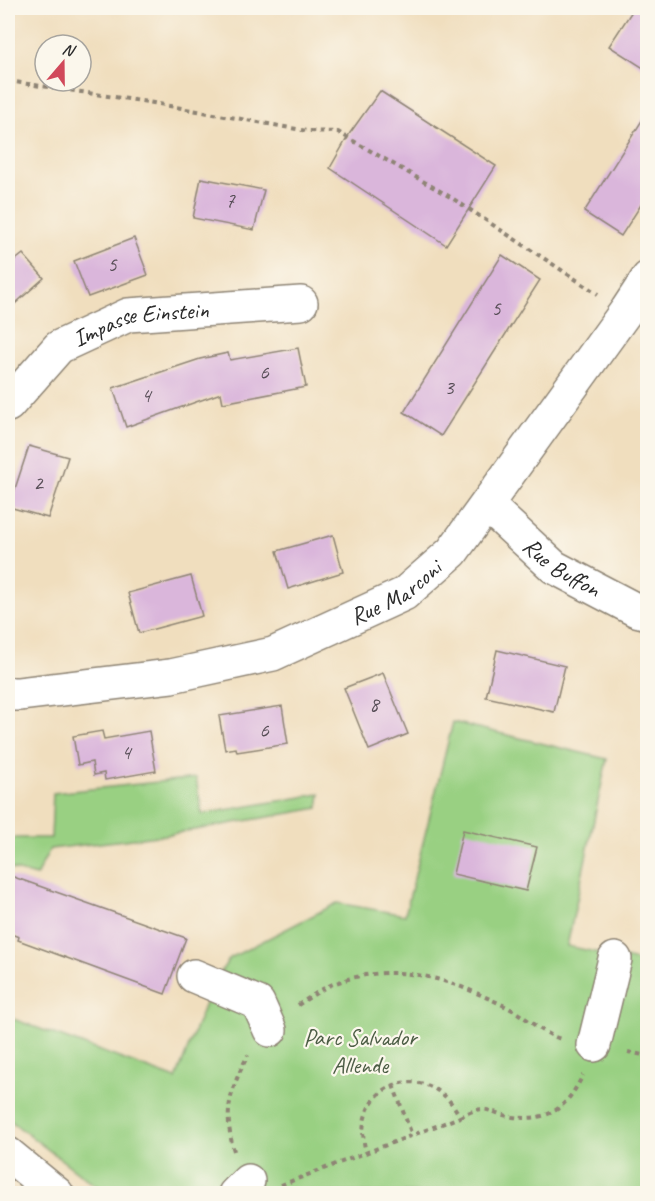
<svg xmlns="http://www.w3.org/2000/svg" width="655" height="1201" font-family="Caveat,sans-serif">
	<rect width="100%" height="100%" fill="#fbf7ec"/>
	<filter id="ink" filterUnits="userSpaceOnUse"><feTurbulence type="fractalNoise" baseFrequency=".0167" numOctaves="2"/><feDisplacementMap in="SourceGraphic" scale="12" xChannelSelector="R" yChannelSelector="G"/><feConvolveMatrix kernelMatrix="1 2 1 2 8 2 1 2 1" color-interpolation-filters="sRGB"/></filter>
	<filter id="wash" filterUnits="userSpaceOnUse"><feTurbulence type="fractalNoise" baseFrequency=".008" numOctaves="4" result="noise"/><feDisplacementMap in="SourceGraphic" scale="24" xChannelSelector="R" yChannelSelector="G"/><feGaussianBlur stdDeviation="1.35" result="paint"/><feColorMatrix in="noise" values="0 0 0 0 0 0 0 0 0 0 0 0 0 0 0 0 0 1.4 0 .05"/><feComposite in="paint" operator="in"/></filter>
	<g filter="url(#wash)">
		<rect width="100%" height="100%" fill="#f0debe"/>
		<path fill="#99d082" stroke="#627e56" stroke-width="1.5" d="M453,722L607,759L567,946L647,963V1193H105L8,1119V1017L176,1079L213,983L230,958L337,903L405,915Z
			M196,778L202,814L320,794L318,808L166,835L50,849L36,876L8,868V838H51L53,793Z"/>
		<g id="blocks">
			<path fill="#dab6db" d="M634,8H648V71L609,46Z
				M380,91L496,166L446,245L330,168L350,133Z
				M648,111V194L621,236L584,212Z
				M201,178L264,190L254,230L193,218Z
				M134,238L148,275L88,297L74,261Z
				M23,254L44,278L8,310V266Z
				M502,255L540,280L441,436L404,412Z
				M298,348L306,387L223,403L221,393L126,427L113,388L200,359L228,353L230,360Z
				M29,446L68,457L48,518L9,507Z
				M333,535L343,572L288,589L277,551Z
				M191,576L202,616L139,633L128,593Z
				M497,650L565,666L554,712L486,697Z
				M383,673L408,734L369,750L344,688Z
				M282,706L288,744L237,752L236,748L225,750L219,716Z
				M102,731L104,739L149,731L156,771L105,780L104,773L94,775L92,762L78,765L73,736Z
				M463,830L537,847L526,891L453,874Z
				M8,875L186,938L165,994L18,940L19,937L8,933Z"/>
		</g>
	</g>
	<g filter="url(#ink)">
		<use href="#blocks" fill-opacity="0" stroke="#8e8474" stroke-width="1.5"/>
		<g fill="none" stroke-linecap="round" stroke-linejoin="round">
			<defs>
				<g id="minor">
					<path id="s1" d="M8,405L59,347L128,315L301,303"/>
					<path id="s2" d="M487,505L554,567L636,610L648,613"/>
					<path id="s3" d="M8,694H19L171,676L273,654L404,594L452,552L627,310L648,278"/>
					<path d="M194,976L258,1003L270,1030"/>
					<path d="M594,1045L615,959"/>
					<path d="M8,1154L57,1194"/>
					<path d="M235,1194L248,1181"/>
				</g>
			</defs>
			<use href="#minor" stroke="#8e8474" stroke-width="36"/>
			<path stroke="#8e8474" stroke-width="4" stroke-dasharray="4.5 4.5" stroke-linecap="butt" d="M242,8L243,10
				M8,81L148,102L307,131L338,132L452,198L598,294
				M298,1005C309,998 321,989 333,984C386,964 431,973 481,995C492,1000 504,1005 514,1011C530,1020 543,1034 561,1039
				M628,1052L648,1056
				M393,1085L412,1135
				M460,1117C487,1102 487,1113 513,1117C550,1122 567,1107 583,1075
				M234,1151C223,1112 230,1090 248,1055
				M281,1185L460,1117C429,1054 347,1083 366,1152"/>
			<use href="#minor" stroke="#fff" stroke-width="33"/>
		</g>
	</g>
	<g text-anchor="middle" stroke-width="4.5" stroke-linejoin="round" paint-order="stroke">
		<g font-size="21" fill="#574e57">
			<text x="230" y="207">7</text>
			<text x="112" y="271">5</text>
			<text x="496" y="315">5</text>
			<text x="264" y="379">6</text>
			<text x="449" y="394">3</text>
			<text x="146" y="402">4</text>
			<text x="38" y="490">2</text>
			<text x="374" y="711">8</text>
			<text x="264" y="737">6</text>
			<text x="126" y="759">4</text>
		</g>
		<g font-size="24" fill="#2b2b2b" stroke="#fbf7ec">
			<text dy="8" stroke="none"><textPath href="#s1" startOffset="164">Impasse Einstein</textPath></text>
			<text dy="8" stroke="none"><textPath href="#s2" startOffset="98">Rue Buffon</textPath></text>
			<text dy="8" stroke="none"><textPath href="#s3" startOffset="406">Rue Marconi</textPath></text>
		</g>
		<g font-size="24" fill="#4c5d45" stroke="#fbf7ec">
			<text x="360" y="1045">Parc Salvador<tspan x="360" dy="28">Allende</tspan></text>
		</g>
	</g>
	<rect width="655" height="1201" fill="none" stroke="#fbf7ec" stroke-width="30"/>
	<g transform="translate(63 63) rotate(20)"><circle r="28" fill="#fbf7ec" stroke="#a8a59f" stroke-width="1.5"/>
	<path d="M0-4.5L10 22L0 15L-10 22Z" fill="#d1495b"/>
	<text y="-9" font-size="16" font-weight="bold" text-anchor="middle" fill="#2b2b2b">N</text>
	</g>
</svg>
